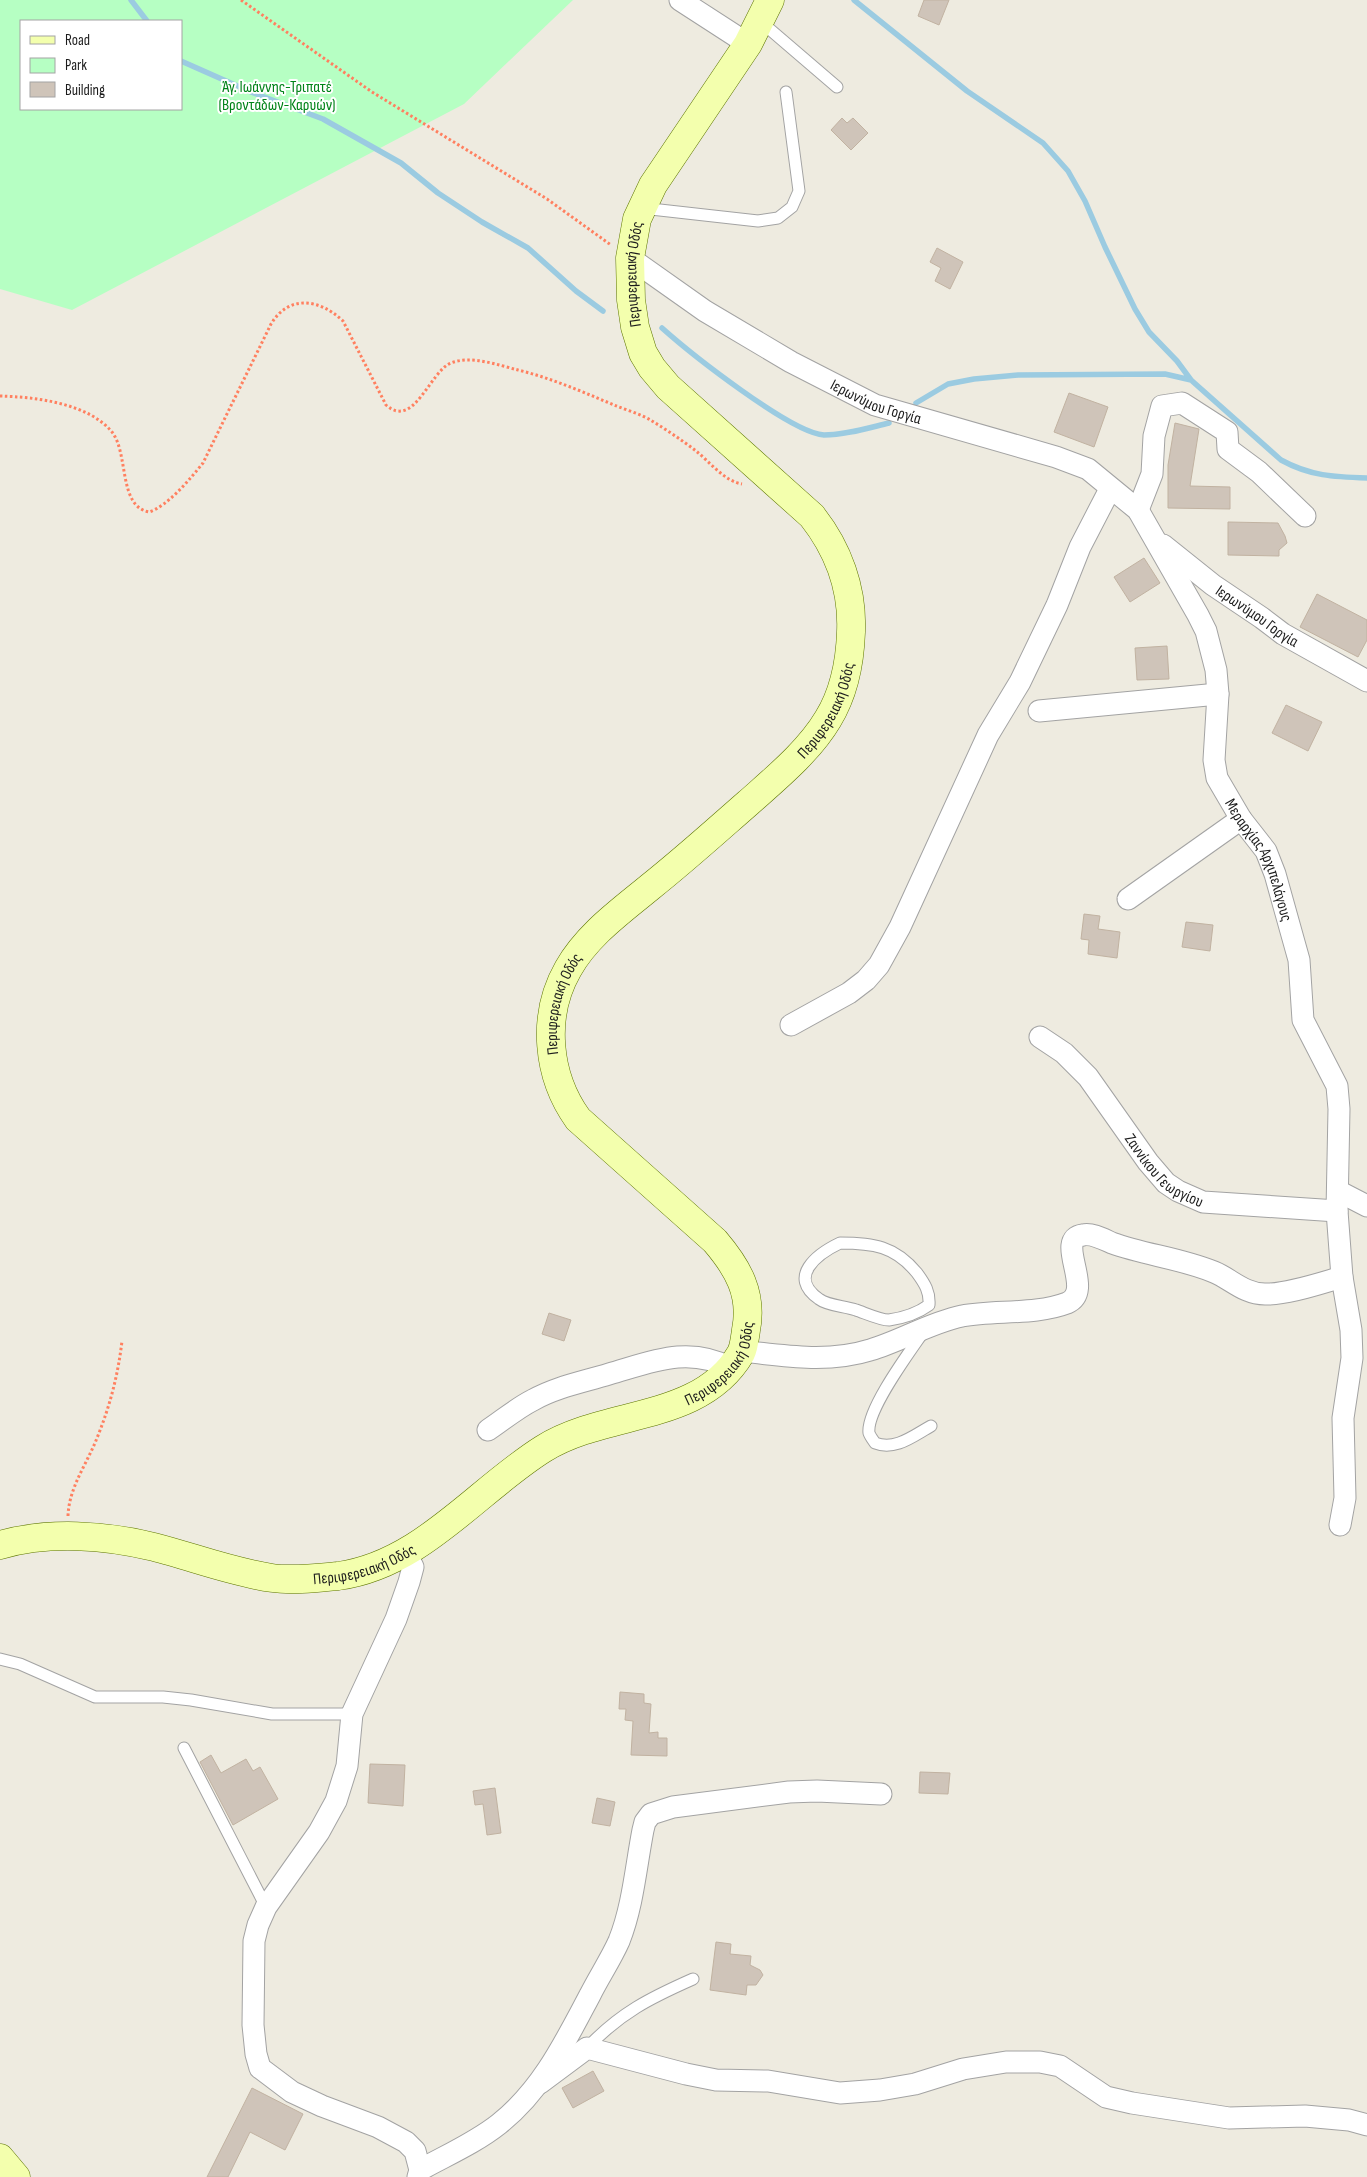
<svg xmlns="http://www.w3.org/2000/svg" width="1367" height="2177" font-family="'Sofia Sans Condensed',sans-serif">
	<rect width="100%" height="100%" fill="#eeebe0"/>
	<path fill="#b6ffc3" fill-rule="evenodd" d="M0,0H573L464,104L72,310L0,289ZM21,21H181V109H21Z"/>
	<g fill="none" stroke-linecap="round" stroke-linejoin="round">
		<path stroke="#9bcbe1" stroke-width="5.5" d="M131,0L147,21
			M854,0L967,91L1043,143L1068,171L1085,201L1105,247L1135,309L1149,332L1177,361L1191,380
			M181,61L251,92L323,119L401,163L438,193L482,222L528,248L576,291L603,311
			M662,328C690,353 791,433 824,435C845,435 868,428 889,423
			M916,403L948,384L974,379L1018,375L1165,374L1191,380L1281,460C1310,476 1334,477 1367,478"/>
	</g>
	<path fill="#cfc4b9" stroke="#c1b2a1" d="M924,0H949L939,25L918,16Z
		M842,118L847,123L853,118L868,133L851,150L831,130Z
		M937,248L963,262L950,289L935,281L941,268L930,262Z
		M1069,393L1108,407L1094,447L1054,432Z
		M1175,423L1199,429L1190,486L1230,487V509L1168,508V465Z
		M1228,522L1278,523L1285,536L1287,543L1279,550V556L1228,555Z
		M1144,558L1160,583L1130,602L1114,577Z
		M1317,594L1367,620V640L1358,657L1300,627Z
		M1167,646L1169,679L1137,680L1135,648Z
		M1286,705L1322,722L1308,751L1272,733Z
		M1084,914L1100,916L1098,929L1120,932L1117,958L1088,954L1089,940L1081,939Z
		M1186,922L1213,925L1210,951L1182,947Z
		M549,1313L571,1320L564,1341L542,1334Z
		M620,1692L644,1694V1703L651,1704L649,1733L658,1732V1738H667V1756L631,1755L633,1721L625,1720L626,1709H619Z
		M211,1755L221,1773L246,1759L253,1771L260,1767L278,1799L233,1825L200,1762Z
		M370,1764L405,1765L403,1806L368,1803Z
		M920,1772L950,1773L948,1794L919,1793Z
		M495,1788L501,1833L487,1835L483,1804L475,1805L473,1791Z
		M597,1798L615,1802L610,1826L592,1823Z
		M716,1942L731,1944L730,1954L751,1956L750,1965L760,1970L763,1975L756,1985H747L746,1995L710,1990Z
		M593,2071L604,2091L573,2108L562,2088Z
		M252,2088L303,2114L285,2150L250,2132L228,2177H207Z"/>
	<g fill="none" stroke-linecap="round" stroke-linejoin="round">
		<defs>
			<path id="lane" d="M760,21L837,87
				M642,208L758,221L778,218L792,207L799,191L786,92
				M840,1243C873,1243 895,1246 917,1273C925,1284 930,1292 929,1305C918,1313 903,1318 889,1320C880,1320 865,1313 856,1310C845,1306 828,1306 819,1299C787,1277 817,1254 840,1243Z
				M924,1331C911,1350 866,1410 869,1433C870,1436 873,1440 875,1443C895,1451 913,1436 931,1426
				M0,1659L20,1664L95,1697H163L191,1700L272,1714H352
				M184,1748L266,1907
				M587,2048C620,2013 650,1998 693,1979"/>
			<g id="street">
				<path d="M680,0L748,44"/>
				<path id="s1" d="M630,258L705,311L791,362L875,405L1056,457L1088,469L1138,510L1198,615L1206,631L1216,670L1218,694L1214,760L1217,778L1241,819L1266,851L1275,874L1299,960L1303,1020L1337,1086L1339,1109L1337,1211L1342,1277L1351,1330L1352,1358L1343,1418L1345,1498L1340,1525"/>
				<path d="M1138,510L1152,474L1154,436L1162,406L1182,403L1227,432L1228,449L1259,472L1305,516"/>
				<path id="s2" d="M1163,545L1213,585L1262,618L1283,634L1367,681"/>
				<path d="M1039,711L1218,694"/>
				<path d="M1128,899L1241,819"/>
				<path d="M791,1025L849,993L866,980L879,965L900,927L988,735L1020,682L1057,605L1080,547L1110,489"/>
				<path id="s3" d="M1040,1037L1064,1053L1088,1077L1148,1162L1166,1183L1178,1191L1203,1202L1337,1211"/>
				<path d="M1338,1191L1367,1206"/>
				<path d="M742,1351C784,1356 829,1363 870,1350C901,1341 929,1323 962,1316C995,1310 1036,1315 1067,1303C1096,1291 1053,1239 1083,1235C1092,1233 1103,1239 1112,1243C1145,1255 1180,1258 1214,1272C1231,1279 1244,1294 1265,1294C1286,1295 1321,1283 1342,1277"/>
				<path d="M488,1430C503,1420 517,1408 533,1400C556,1387 583,1382 609,1374C651,1362 688,1345 731,1368"/>
				<path d="M405,1551L413,1567L409,1582L396,1619L352,1714L347,1766L336,1801L319,1832L266,1907L258,1925L254,1941L253,2025L256,2054L260,2068L292,2092L322,2106L378,2127L406,2142L415,2151L420,2170"/>
				<path d="M540,2083L587,2048L686,2074L716,2080L768,2081L840,2093L880,2090L915,2084L963,2069L1006,2062H1040L1060,2066L1106,2097L1132,2103L1229,2118L1305,2116L1349,2120L1367,2125"/>
				<path d="M418,2177L420,2170C447,2155 475,2143 499,2124C542,2090 565,2042 590,1995C599,1977 611,1959 619,1941C633,1906 636,1866 643,1830L645,1822L651,1814L673,1807L789,1792L817,1791L881,1794"/>
			</g>
			<g id="secondary">
				<path id="s4" d="M0,1545C49,1531 105,1535 154,1547C193,1557 231,1572 272,1578C292,1581 317,1578 338,1576C421,1565 476,1491 543,1449C607,1409 700,1423 741,1353C744,1347 745,1337 746,1330C753,1294 738,1268 715,1241L578,1119C547,1076 541,1016 568,969C587,935 621,911 650,887C684,860 716,831 748,803C776,778 809,751 828,719C844,693 850,661 851,632C853,589 838,549 812,516L668,387L652,368L643,353L635,327L631,300L630,258L637,219L653,185L748,44L770,0"/>
				<path d="M0,2158L16,2177"/>
			</g>
		</defs>
		<use href="#lane" stroke="#a3a3a3" stroke-width="13"/>
		<use href="#street" stroke="#a3a3a3" stroke-width="23"/>
		<use href="#secondary" stroke="#5d7500" stroke-width="29"/>
		<path stroke="#ff8060" stroke-width="3" stroke-dasharray="2.5 2.5" stroke-linecap="butt" d="M241,0L372,92L547,199L611,245
			M0,396C35,397 88,403 112,432C129,454 118,506 149,512C168,506 190,479 203,463L271,324C289,294 320,299 343,321L386,405C414,430 430,371 451,363C471,355 498,365 518,370C551,378 583,392 614,405C626,410 641,414 652,421C667,430 683,441 696,451C710,462 724,481 742,484
			M68,1516C69,1487 87,1464 97,1438C110,1406 118,1375 122,1341"/>
		<use href="#lane" stroke="#fff" stroke-width="11"/>
		<use href="#street" stroke="#fff" stroke-width="21"/>
		<use href="#secondary" stroke="#f3ffad" stroke-width="28"/>
	</g>
	<g text-anchor="middle" stroke-width="4" stroke-linejoin="round" paint-order="stroke">
		<g font-size="16" fill="#008318" stroke="#fff">
			<text x="277" y="92">Άγ. Ιωάννης-Τριπατέ<tspan x="277" dy="18">(Βροντάδων-Καρυών)</tspan></text>
		</g>
		<g font-size="16" fill="#1c1c1c" stroke="#fff">
			<text dy="6" stroke="none"><textPath href="#s4" startOffset="2171">Περιφερειακή Οδός</textPath></text>
			<text dy="6" stroke="none"><textPath href="#s1" startOffset="286">Ιερωνύμου Γοργία</textPath></text>
			<text dy="6" stroke="none"><textPath href="#s2" startOffset="118">Ιερωνύμου Γοργία</textPath></text>
			<text dy="6" stroke="none"><textPath href="#s4" startOffset="1646">Περιφερειακή Οδός</textPath></text>
			<text dy="6" stroke="none"><textPath href="#s1" startOffset="954">Μεραρχίας Αρχιπελάγους</textPath></text>
			<text dy="6" stroke="none"><textPath href="#s4" startOffset="1241">Περιφερειακή Οδός</textPath></text>
			<text dy="6" stroke="none"><textPath href="#s3" startOffset="185">Ζαννίκου Γεωργίου</textPath></text>
			<text dy="6" stroke="none"><textPath href="#s4" startOffset="792">Περιφερειακή Οδός</textPath></text>
			<text dy="6" stroke="none"><textPath href="#s4" startOffset="372">Περιφερειακή Οδός</textPath></text>
		</g>
	</g>
	<rect x="20" y="20" width="162" height="90" fill="#ffffff" stroke="#a4a4a4"/>
	<rect x="30" y="36" width="25" height="8" fill="#f3ffad" stroke="#a4a4a4"/>
	<text x="65" y="45" font-size="15" fill="#1c1c1c">Road</text>
	<rect x="30" y="58" width="25" height="15" fill="#b6ffc3" stroke="#a4a4a4"/>
	<text x="65" y="70" font-size="15" fill="#1c1c1c">Park</text>
	<rect x="30" y="82" width="25" height="15" fill="#cfc4b9" stroke="#a4a4a4"/>
	<text x="65" y="95" font-size="15" fill="#1c1c1c">Building</text>
</svg>
